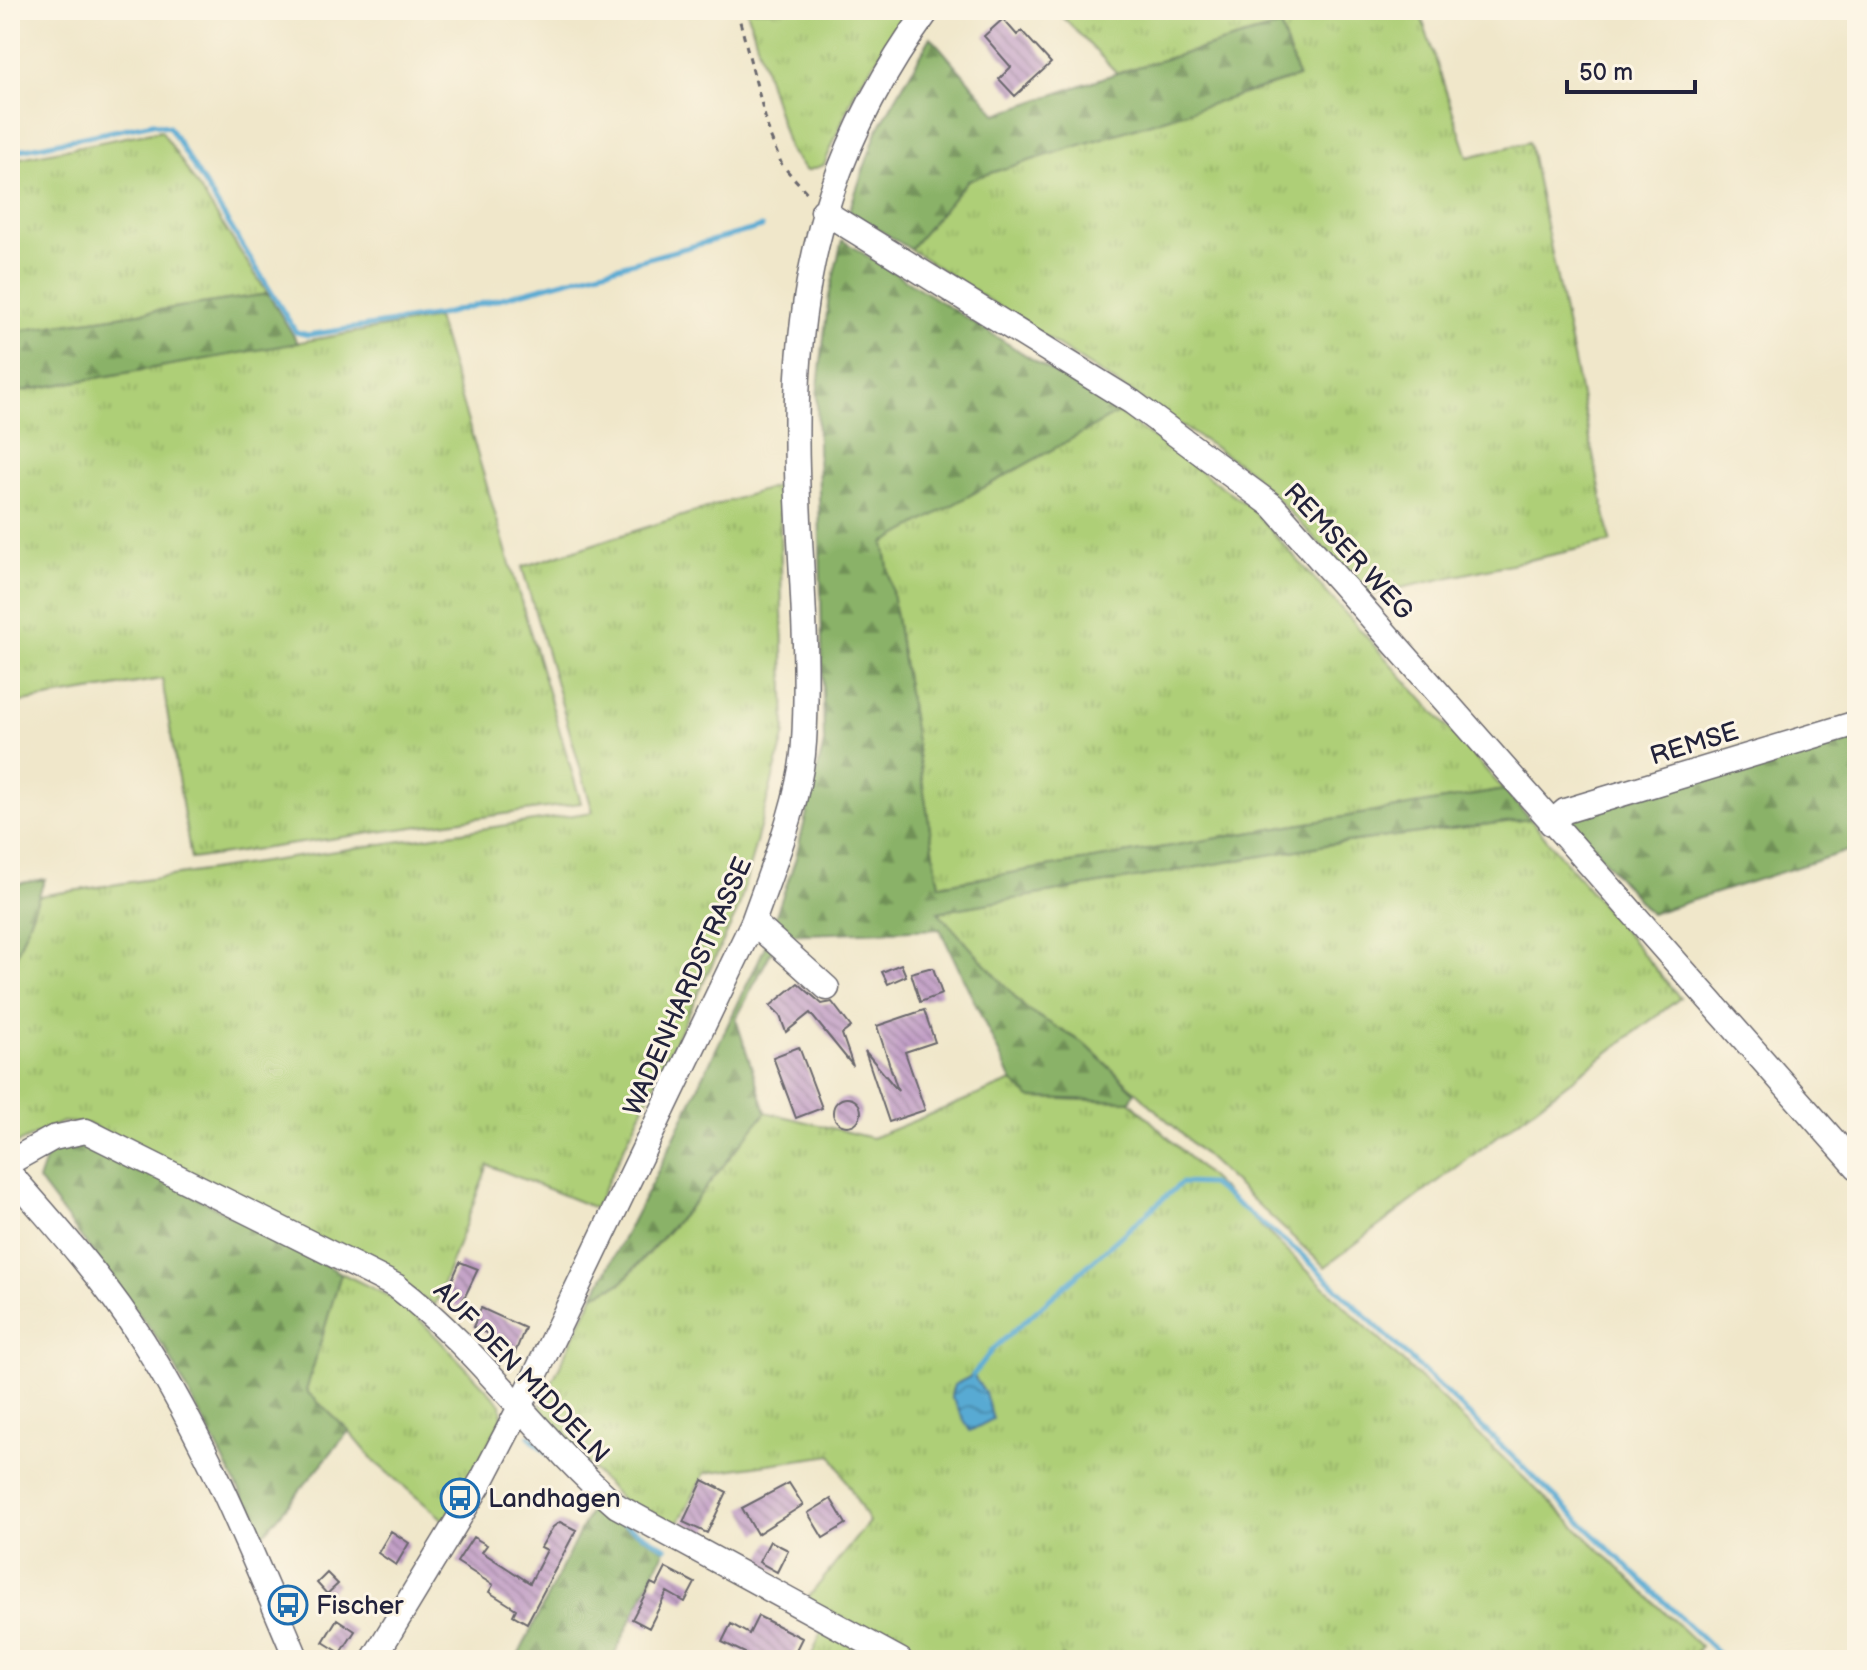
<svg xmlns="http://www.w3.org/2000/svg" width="1867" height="1670" font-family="'Balsamiq Sans',sans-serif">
	<defs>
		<pattern id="grass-tufts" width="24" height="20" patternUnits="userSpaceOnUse" patternTransform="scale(2)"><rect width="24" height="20" fill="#aecf77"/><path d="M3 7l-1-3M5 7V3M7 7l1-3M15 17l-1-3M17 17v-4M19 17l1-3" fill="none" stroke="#95b168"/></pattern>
		<pattern id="forest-firs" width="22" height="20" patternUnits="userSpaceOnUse" patternTransform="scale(2)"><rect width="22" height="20" fill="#8ab268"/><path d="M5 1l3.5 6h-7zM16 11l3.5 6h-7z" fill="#709057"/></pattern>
		<pattern id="water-waves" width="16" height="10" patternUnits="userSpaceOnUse" patternTransform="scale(2)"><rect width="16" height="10" fill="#59aad3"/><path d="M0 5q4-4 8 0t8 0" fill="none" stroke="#498aac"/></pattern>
		<pattern id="building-back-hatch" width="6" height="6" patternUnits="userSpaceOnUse" patternTransform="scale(2)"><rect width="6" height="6" fill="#be9ac4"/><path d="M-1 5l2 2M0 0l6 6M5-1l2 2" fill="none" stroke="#9a7da0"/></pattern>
	</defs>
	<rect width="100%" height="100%" fill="#fcf5e5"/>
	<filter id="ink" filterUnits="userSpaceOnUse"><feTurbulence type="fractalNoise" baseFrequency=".0125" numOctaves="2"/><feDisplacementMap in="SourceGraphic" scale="16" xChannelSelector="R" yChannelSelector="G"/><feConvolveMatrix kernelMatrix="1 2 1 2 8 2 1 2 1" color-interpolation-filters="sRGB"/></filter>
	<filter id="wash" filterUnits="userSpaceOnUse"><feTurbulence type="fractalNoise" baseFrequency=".006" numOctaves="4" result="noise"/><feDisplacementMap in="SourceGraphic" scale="32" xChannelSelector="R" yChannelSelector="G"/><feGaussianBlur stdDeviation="1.8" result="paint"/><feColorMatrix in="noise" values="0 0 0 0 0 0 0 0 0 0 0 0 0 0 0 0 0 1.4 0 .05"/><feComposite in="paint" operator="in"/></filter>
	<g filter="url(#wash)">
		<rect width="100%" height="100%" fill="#f0e7ca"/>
		<path fill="url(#grass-tufts)" stroke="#687859" stroke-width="2" d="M747,10H911L856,89L824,165L806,171L789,150Z
			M1056,10H1419L1468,157L1529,142L1611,542L1369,595L1249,470L910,249L968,180L1298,77L1280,26L1117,73Z
			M161,130L268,294L10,332V160Z
			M437,318L581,803L191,859L162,679L10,704V393Z
			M1118,413L1249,506L1504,790L939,885L884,543Z
			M779,485L785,733L738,910L595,1208L488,1165L435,1305L88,1124L62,1122L10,1147V972L39,896L593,812L522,567Z
			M1530,819L1680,998L1325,1267L1085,1044L1026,1009L937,912L1332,844Z
			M1012,1081L1031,1098L1130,1101L1700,1646L1693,1660H1066L1062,1656L1060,1660H919L807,1599L869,1522L832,1455L705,1473L675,1529L623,1501L537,1413L594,1295L622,1283L695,1201L766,1112L872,1138Z
			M341,1273L389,1296L422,1322L501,1404L502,1419L445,1521L375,1462L349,1431L306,1391Z
			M822,1631L878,1660H810Z"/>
		<path fill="url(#forest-firs)" stroke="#566a52" stroke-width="2" d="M1280,26L1298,77L968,180L910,249L849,211L877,131L931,37L997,114L1117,73Z
			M842,240L1118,413L884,543L939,885L1504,790L1530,819L1332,844L938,912L1026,1009L1085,1044L1135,1092L1130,1101L1030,1098L1012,1081L940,929L780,935L736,1019L766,1112L695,1201L621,1283L594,1295L658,1171L763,951L795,861L824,743L817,395L829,296Z
			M268,294L298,343L10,393V332Z
			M1857,729V848L1650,914L1568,818Z
			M45,879L10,972V885Z
			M87,1140L341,1273L306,1391L349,1431L263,1535L166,1350L38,1180L49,1149Z
			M594,1503L611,1518L665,1550L612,1660H516Z"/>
		<path fill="url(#water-waves)" stroke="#3e6687" stroke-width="2" d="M973,1375L985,1393L993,1419L970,1431L951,1396L954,1385Z"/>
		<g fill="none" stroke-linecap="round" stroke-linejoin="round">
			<path stroke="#59aad3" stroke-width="5" d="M10,152L153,123L169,127L296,332L308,335L440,315L762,227
				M973,1375L992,1350L1181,1183L1211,1184L1301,1254L1725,1660
				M529,1436L546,1453
				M619,1521L666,1548"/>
		</g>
		<g id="blocks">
			<path fill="url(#building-back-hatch)" d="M1003,19L1017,35L1022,31L1051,63L1015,96L999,79L1011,67L984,36Z
				M901,964L906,976L888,984L882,972Z
				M929,968H933L942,994L920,1002L911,973Z
				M798,983L822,1004L832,1002L851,1027L842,1034L853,1066L810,1013L786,1032L780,1016L770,1006Z
				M924,1010L935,1042L905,1052L925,1110L889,1122L865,1051L898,1091L877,1026Z
				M799,1047L822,1108L796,1118L773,1057Z
				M833 1112a14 14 0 1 1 28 0a14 14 0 1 1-28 0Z
				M460,1262L478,1269L460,1307L443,1300Z
				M481,1308L525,1328L515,1353L495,1344L497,1338L473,1327Z
				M703,1480L727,1492L707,1533L683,1522Z
				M789,1483L803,1505L757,1534L742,1508Z
				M831,1499L846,1524L823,1538L808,1513Z
				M560,1522L576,1530L527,1623L513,1615L516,1609L489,1592L493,1585L457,1562L473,1537L487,1545L482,1552L530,1583L547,1550L541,1547L553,1527Z
				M391,1531L409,1543L396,1565L378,1553Z
				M770,1541L788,1550L777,1572L759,1562Z
				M666,1568L695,1583L685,1602L667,1592L649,1628L632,1619L651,1583L657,1586Z
				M327,1573L338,1584L327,1594L317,1583Z
				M758,1616L802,1638L791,1660H778L767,1654L764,1660H741L745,1653L722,1642L731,1624L749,1634Z
				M337,1619L355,1631L341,1653L323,1642Z"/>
		</g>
	</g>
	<g filter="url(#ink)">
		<use href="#blocks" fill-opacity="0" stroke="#6a676d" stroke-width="2"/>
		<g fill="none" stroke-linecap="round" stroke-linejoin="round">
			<defs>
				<path id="minor" d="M823,211L1132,402L1273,506L1857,1167
					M1551,823L1565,811L1857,723
					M753,922L827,988
					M10,1162L53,1138L86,1131L396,1286C479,1349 538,1438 617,1506L900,1660
					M10,1174C57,1227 105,1281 143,1341C207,1442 251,1551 297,1660
					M373,1660L482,1480L519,1409L753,922C772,868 801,799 804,742C811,627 793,512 797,398C802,248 840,131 928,10"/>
			</defs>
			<use href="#minor" stroke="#6a676d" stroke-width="27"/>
			<path stroke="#6a676d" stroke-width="3" stroke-dasharray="6 6" stroke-linecap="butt" d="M737,10L770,136L782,165L810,196"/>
			<use href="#minor" stroke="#fff" stroke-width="24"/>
		</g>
	</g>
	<defs>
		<symbol id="bus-ring" viewBox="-11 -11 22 22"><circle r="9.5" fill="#fcf5e5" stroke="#1f6fb2" stroke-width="1.5"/><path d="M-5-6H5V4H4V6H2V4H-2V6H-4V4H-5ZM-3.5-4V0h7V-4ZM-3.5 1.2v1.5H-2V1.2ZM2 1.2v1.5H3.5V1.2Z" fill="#1f6fb2"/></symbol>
	</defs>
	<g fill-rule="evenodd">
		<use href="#bus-ring" x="438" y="1476" width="44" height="44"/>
		<use href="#bus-ring" x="266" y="1583" width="44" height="44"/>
	</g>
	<g text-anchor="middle" stroke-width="6" stroke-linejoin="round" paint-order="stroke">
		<g font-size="26" fill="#22223b" stroke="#fcf5e5">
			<text transform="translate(1349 551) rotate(47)" y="9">REMSER WEG</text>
			<text transform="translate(1694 743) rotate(-17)" y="9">REMSE</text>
			<text transform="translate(687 986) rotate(-66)" y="9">WADENHARDSTRASSE</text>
			<text transform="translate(522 1372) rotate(46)" y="9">AUF DEN MIDDELN</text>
		</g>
		<g font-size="26" fill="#22223b" stroke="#fcf5e5" text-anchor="start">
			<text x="488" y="1507">Landhagen</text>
			<text x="316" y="1614">Fischer</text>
		</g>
	</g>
	<rect width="1867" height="1670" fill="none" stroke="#fcf5e5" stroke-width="40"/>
	<path d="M1567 80v12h128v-12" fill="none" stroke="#22223b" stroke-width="4"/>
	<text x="1579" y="80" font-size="24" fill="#22223b" stroke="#fcf5e5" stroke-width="6" paint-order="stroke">50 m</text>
</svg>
